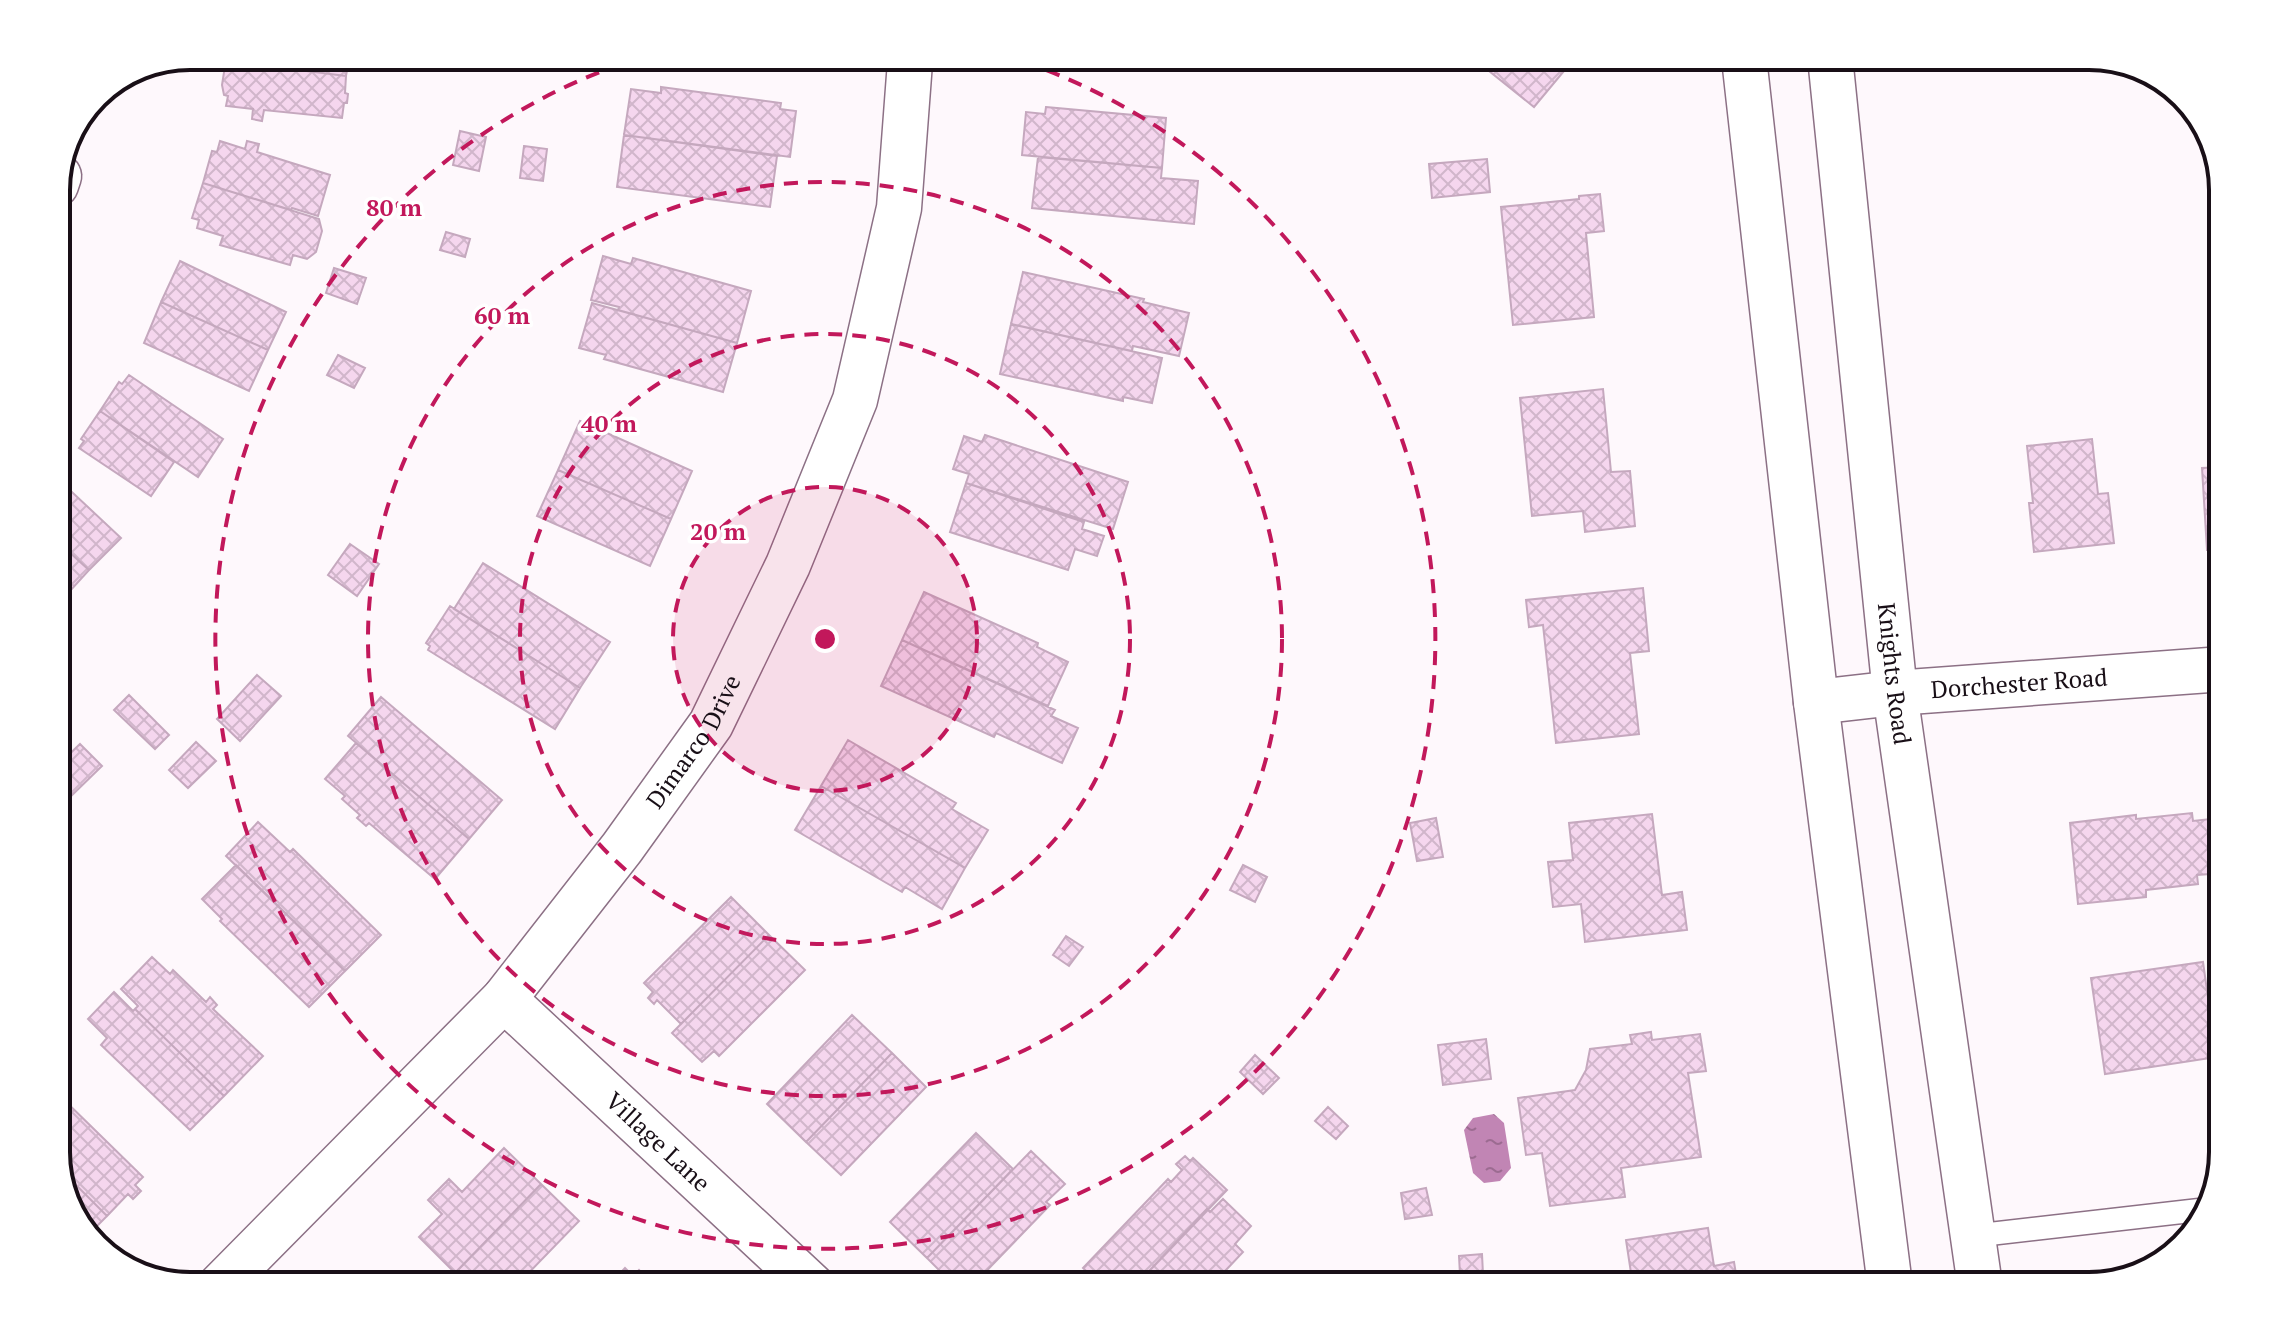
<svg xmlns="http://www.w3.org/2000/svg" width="2279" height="1342" font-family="'PT Serif',serif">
	<defs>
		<pattern id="water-ripples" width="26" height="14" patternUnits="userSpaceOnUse" patternTransform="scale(2)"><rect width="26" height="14" fill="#c185b4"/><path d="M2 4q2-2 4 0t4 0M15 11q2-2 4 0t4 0" fill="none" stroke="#9c6b91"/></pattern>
		<pattern id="building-cross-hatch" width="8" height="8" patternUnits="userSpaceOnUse" patternTransform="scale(2)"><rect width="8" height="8" fill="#f5d6ee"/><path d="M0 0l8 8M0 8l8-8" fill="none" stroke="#d1b6cb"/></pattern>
	</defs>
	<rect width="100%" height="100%" fill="#fef8fc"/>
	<path fill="url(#water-ripples)" d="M1494,1114L1504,1123L1511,1168L1500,1181L1484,1183L1473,1173L1464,1130L1473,1118Z"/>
	<path fill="url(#building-cross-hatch)" stroke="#c5a8be" stroke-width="2" d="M1474,59H1574L1534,107Z
		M259,65H348L346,76Z
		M259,65L346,76L345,93L348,94L347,103H344L342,118L264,110L262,121L252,119L253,109L226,106L228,96L224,95L222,85L225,66Z
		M661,87L781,103L780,109L796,111L790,157L624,135L631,89L661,93Z
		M1046,107L1166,118L1162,168L1022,155L1026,112L1045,114Z
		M460,131L486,137L479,171L453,165Z
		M624,135L777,156L770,207L617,187Z
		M220,141L245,149L247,141L259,144L257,152L330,175L318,216L292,208L291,210L203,183L212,151L217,152Z
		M524,146L547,149L543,181L520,178Z
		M1038,157L1162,168L1161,178L1198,181L1194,224L1032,208Z
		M1487,159L1490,192L1432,198L1429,164Z
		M203,183L319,219L322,231L316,252L307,259L293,255L290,265L220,245L223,236L197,228L199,220L192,218Z
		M1600,194L1604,231L1586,233L1594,317L1513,325L1501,207L1579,199V196Z
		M446,232L470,239L465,257L440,250Z
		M603,256L631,264L633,258L751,291L737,343L618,310L619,307L591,300Z
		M180,261L286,312L268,350L161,302Z
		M334,268L366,278L357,304L326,293Z
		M1023,272L1144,299L1143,302L1189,313L1179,356L1133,346L1132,351L1011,324Z
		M161,302L268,350L249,391L144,343Z
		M592,303L737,343L723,392L604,359L606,355L579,348Z
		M1011,324L1162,358L1152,403L1123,397V401L1000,374Z
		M338,355L365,368L354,388L327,375Z
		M129,375L223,439L198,477L100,411L119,382L122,384Z
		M1603,389L1611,472L1630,471L1635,526L1585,532L1583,511L1532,516L1520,398Z
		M100,411L174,462L151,496L79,448L84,441L81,439Z
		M580,421L692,471L671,519L558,470Z
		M985,435L1128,482L1113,529L966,483L969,474L953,469L964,436L982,442Z
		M2092,439L2098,494L2108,493L2114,543L2034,552L2029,503H2033L2027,446Z
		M2223,467V549L2207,550L2202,468Z
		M558,470L671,519L650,566L537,516Z
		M58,479L121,538L89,570L56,540Z
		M966,483L1084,522L1082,529L1104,536L1097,556L1075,549L1068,570L950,532Z
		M56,540L89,570L60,602L56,599Z
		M350,544L379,564L357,596L328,575Z
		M483,563L610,642L580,688L454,609Z
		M1643,588L1649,651L1630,653L1639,734L1556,743L1543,625L1529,627L1526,600Z
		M924,592L1038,643L1037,647L1068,662L1048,706L902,640Z
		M450,606L580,688L555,729L428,650L430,646L426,643Z
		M902,640L1055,710L1051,716L1078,728L1062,763L996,733L994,737L881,686Z
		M257,675L281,696L240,741L217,719Z
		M129,695L169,735L155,749L114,710Z
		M381,697L502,800L469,839L348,736Z
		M848,740L956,803L952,809L988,830L965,868L821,786Z
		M196,742L216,761L188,788L169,770Z
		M356,743L469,839L435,879L369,823L366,826L357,818L360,815L342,799L345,796L325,779Z
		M80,744L102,766L68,799L56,787V767Z
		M821,786L965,868L942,909L905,887L902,892L795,830Z
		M2192,813L2193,821L2219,818L2223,873L2197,875L2198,884L2146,890V897L2078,904L2070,823L2136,815V819Z
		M1652,814L1662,895L1682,892L1687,930L1585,942L1581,904L1553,907L1548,862L1573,860L1569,823Z
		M1436,818L1443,857L1417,861L1410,823Z
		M258,822L290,852L293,849L381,935L345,971L226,856Z
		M236,865L345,971L309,1007L220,921L222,919L202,899Z
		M1243,865L1267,877L1255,902L1230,890Z
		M731,897L769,935L681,1024L657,1000L654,1004L648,998L653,992L644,983Z
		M769,935L805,970L719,1056L714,1051L702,1062L672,1033Z
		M1066,936L1083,947L1069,966L1053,955Z
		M152,957L170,974L173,970L206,1002L210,997L217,1005L213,1009L263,1056L224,1096L135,1009L138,1006L121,989Z
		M2203,962L2210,1012L2223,1011V1052L2216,1053L2217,1057L2105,1074L2091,978Z
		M114,992L133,1011L135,1009L224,1096L190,1130L101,1045L107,1038L88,1019Z
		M852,1015L892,1053L806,1142L767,1104Z
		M1651,1032L1652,1040L1700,1034L1706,1071L1688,1073L1701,1157L1621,1168L1625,1197L1550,1206L1542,1153L1526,1155L1518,1098L1575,1090L1586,1070L1590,1049L1632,1044L1630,1035Z
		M1486,1039L1491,1079L1443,1085L1438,1045Z
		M892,1053L926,1087L841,1175L806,1142Z
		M1255,1055L1279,1078L1263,1094L1240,1072Z
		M56,1092L143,1177L135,1185L141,1191L133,1199L128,1194L107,1216L59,1168L56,1160Z
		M1328,1107L1348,1126L1336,1139L1315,1121Z
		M976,1133L1013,1169L927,1258L890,1222Z
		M504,1148L541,1184L455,1273L419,1237L442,1214L428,1200L449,1179L462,1192Z
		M1031,1151L1065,1184L1046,1202L1050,1205L972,1286H955L927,1258Z
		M1185,1156L1190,1161L1193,1158L1227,1190L1135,1286H1102L1083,1268L1168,1179L1171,1182L1182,1170L1176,1164Z
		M59,1168L107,1216L88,1235L78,1226Z
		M541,1184L579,1221L516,1286H469L455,1273Z
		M1426,1188L1432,1215L1405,1219L1401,1193Z
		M1223,1199L1251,1226L1235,1244L1243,1252L1211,1286H1135L1207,1209L1210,1212Z
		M1708,1228L1714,1266L1734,1262L1738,1286H1633L1626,1240Z
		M1482,1254L1483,1274L1460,1275L1459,1256Z
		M625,1268L633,1276L639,1270L647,1278L643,1281L648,1286H608Z"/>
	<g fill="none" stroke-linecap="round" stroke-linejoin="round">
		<defs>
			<path id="lane" d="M1972,1236L2208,1209"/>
			<g id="street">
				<path d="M56,185L59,176"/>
				<path id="s1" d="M1816,702L1895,693L2223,669"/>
				<path id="s2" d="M504,999L812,1286"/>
				<path id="s3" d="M220,1286L504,999L622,848L711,724L788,565L855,400L899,208L910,62"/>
			</g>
			<g id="primary">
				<path id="s4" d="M1830,57L1895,693L1980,1286"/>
				<path d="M1744,58L1816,702L1890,1286"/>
			</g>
		</defs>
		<use href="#lane" stroke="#8c7085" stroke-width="25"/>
		<use href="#street" stroke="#8c7085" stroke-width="47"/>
		<use href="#primary" stroke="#8c7085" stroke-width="47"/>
		<use href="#lane" stroke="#fff" stroke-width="22"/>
		<use href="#street" stroke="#fff" stroke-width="44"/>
		<use href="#primary" stroke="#fff" stroke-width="44"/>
	</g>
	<circle cx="825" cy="639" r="152" fill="#c2185b" fill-opacity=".12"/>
	<g fill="none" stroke="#c2185b" stroke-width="4" stroke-dasharray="14 10">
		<circle cx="825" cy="639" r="152"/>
		<circle cx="825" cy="639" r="305"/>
		<circle cx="825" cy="639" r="457"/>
		<path d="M1024 62A610 610 0 1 1 621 64"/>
	</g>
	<g text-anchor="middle" stroke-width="7" stroke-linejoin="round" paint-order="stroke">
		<g font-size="24" fill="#190f17" stroke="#fff">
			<text dy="8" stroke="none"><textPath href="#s4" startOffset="620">Knights Road</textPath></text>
			<text dy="8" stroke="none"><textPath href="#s1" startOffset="204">Dorchester Road</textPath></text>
			<text dy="8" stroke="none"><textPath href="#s3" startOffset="724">Dimarco Drive</textPath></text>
			<text dy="8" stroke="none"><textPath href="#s2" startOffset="210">Village Lane</textPath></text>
		</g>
	</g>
	<path d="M0 0H2279V1342H0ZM190 70H2089A120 120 0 0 1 2209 190V1152A120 120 0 0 1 2089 1272H190A120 120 0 0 1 70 1152V190A120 120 0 0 1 190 70Z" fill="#fff" fill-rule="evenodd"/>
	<path fill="none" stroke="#190f17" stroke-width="4" d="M190 70H2089A120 120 0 0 1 2209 190V1152A120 120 0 0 1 2089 1272H190A120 120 0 0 1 70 1152V190A120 120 0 0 1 190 70Z"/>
	<circle cx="825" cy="639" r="12" fill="#c2185b" stroke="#fff" stroke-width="4"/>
	<g font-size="24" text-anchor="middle" font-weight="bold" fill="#c2185b" stroke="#fff" stroke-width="7" stroke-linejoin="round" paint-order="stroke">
		<text x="394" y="216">80 m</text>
		<text x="502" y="324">60 m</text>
		<text x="609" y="432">40 m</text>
		<text x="718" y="540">20 m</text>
	</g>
</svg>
